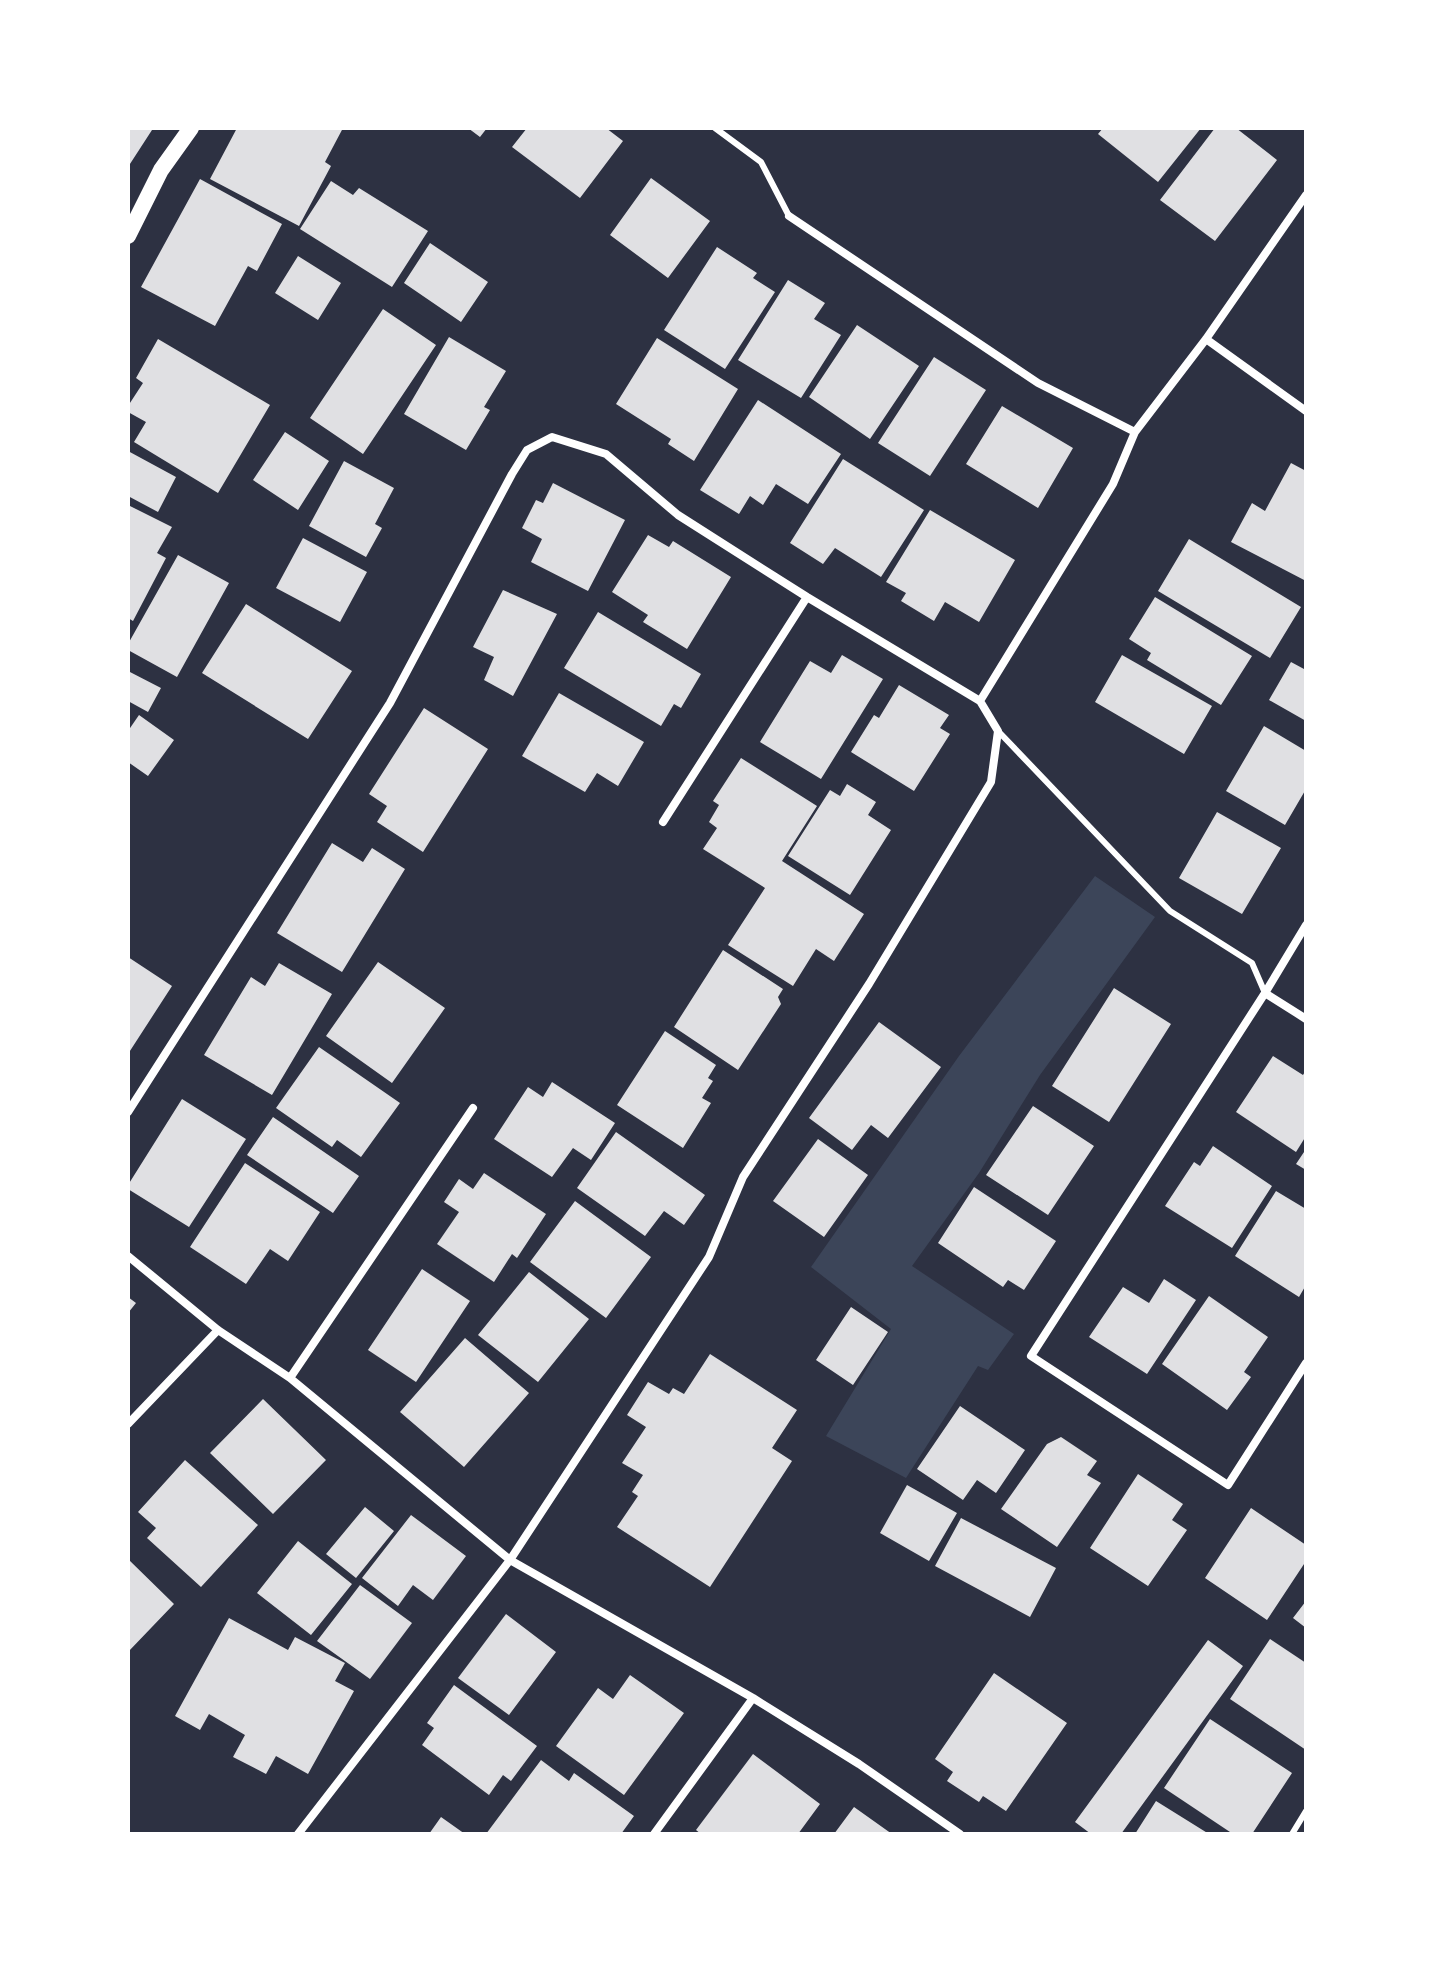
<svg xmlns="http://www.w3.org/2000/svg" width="1434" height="1962" font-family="'DM Sans',sans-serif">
	<rect width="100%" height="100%" fill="#2d3142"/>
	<path fill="#3c4559" d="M1095,876L1155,917L1040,1075L979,1173L912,1266L1014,1334L988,1370L978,1366L906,1478L826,1436L891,1329L811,1267L959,1056Z"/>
	<path fill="#e0e0e3" d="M128,128L152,130L128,167Z
		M237,128H343L325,162L331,166L299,226L210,179Z
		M468,128H487L480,137Z
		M527,128H606L623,141L580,198L512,147Z
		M1103,128H1201L1158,182L1098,134Z
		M1215,128H1236L1277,160L1215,241L1160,200Z
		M651,178L710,221L668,278L610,235Z
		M200,179L282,224L257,271L248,266L215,326L141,287Z
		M331,181L353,195L359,188L428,231L392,287L300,229Z
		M430,243L488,282L461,322L404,283Z
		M717,247L757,273L753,278L775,292L725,369L664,330Z
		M298,256L341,283L318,320L275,293Z
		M788,280L825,303L814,319L841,335L801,398L738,360Z
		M383,309L436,345L363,454L310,418Z
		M857,325L919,366L870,439L809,397Z
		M449,337L506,371L484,407L490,410L466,450L404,414Z
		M657,338L738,389L694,461L668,444L671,439L616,404Z
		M158,339L270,405L218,493L134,442L146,422L128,412V406L143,383L136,378Z
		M934,357L986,390L930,476L878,443Z
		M758,400L841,454L808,504L776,484L763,505L750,496L739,514L700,490Z
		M1002,406L1073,448L1038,508L966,464Z
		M285,432L329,461L298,510L253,480Z
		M128,451L176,477L158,512L128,496Z
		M843,459L924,510L881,577L835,548L823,564L790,543Z
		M344,461L394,488L375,524L382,528L366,557L309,526Z
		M1291,463L1306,471V581L1231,542L1252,503L1265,511Z
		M553,483L625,520L588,591L531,562L542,539L522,528L536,500L543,503Z
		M128,505L172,527L157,553L166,558L133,621L128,618Z
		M930,510L1015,560L979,622L945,602L934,621L901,601L906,593L886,582Z
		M648,535L669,547L673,541L731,577L687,649L643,622L648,615L612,592Z
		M303,538L367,572L340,622L276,588Z
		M1189,539L1301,607L1270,658L1158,591Z
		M178,555L229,583L177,677L128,650V644Z
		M503,590L557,614L513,696L484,680L494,657L473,647Z
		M1155,597L1252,656L1221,705L1147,660L1151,653L1129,639Z
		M246,604L352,671L308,739L202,673Z
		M598,612L701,674L681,708L674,704L661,726L564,668Z
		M842,655L883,679L821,779L760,742L810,661L831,673Z
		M1122,655L1212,706L1184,754L1095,702Z
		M1291,662L1304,669L1306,665V721L1269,700Z
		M128,671L161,688L148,712L128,701Z
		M899,685L949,715L940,728L950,734L914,791L851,752L874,715L879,718Z
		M559,693L644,742L618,786L597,773L585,792L522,756Z
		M424,708L488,749L423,852L377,822L387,806L369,794Z
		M139,715L174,740L148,776L128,762V731Z
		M1264,726L1306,751V789L1285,825L1226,791Z
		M741,758L817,806L782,861L864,914L834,961L816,949L793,986L728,945L765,888L703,849L717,828L709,822L719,805L713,801Z
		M847,784L876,802L868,815L891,830L850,895L788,856L830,790L840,796Z
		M1217,812L1281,848L1242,914L1179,878Z
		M332,843L363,862L372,848L405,869L342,972L277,933Z
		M723,950L783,989L778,997L781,1004L738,1070L674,1027Z
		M128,957L172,986L128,1054Z
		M378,962L445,1008L392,1083L326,1036Z
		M279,963L332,994L272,1095L204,1055L251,977L265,986Z
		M1114,988L1171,1024L1109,1122L1052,1086Z
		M879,1022L941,1067L888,1138L871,1125L852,1150L809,1118Z
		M665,1031L716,1065L708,1078L713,1081L702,1098L711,1103L683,1148L617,1105Z
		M319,1047L400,1103L361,1157L337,1140L332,1147L276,1108Z
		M1273,1056L1303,1075L1306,1070V1136L1296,1152L1236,1112Z
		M552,1082L615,1123L591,1160L573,1148L552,1177L494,1139L528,1087L543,1097Z
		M182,1099L246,1139L189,1227L128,1189V1185Z
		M1033,1106L1094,1146L1048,1215L986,1175Z
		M273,1117L359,1176L333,1213L247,1155Z
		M616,1132L705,1195L684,1225L664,1211L645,1236L577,1188Z
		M818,1139L868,1175L824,1237L773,1201Z
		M1213,1146L1272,1186L1232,1248L1165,1206L1194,1162L1200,1166Z
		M1306,1149V1170L1296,1164Z
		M245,1163L320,1212L288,1261L270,1249L246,1284L190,1247Z
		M484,1173L546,1214L517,1258L512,1254L494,1282L437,1244L459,1212L444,1202L459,1179L473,1189Z
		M974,1187L1056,1241L1024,1290L1008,1280L1003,1287L938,1243Z
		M1276,1191L1306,1209V1285L1299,1297L1235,1256Z
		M575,1201L651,1257L606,1318L530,1262Z
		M422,1269L470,1301L416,1382L368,1350Z
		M529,1272L589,1319L538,1382L478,1335Z
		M1164,1279L1196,1300L1147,1374L1089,1337L1123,1287L1149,1303Z
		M1209,1296L1268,1337L1244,1372L1251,1377L1227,1410L1162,1364Z
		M128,1297L136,1303L128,1313Z
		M851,1307L888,1332L853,1385L816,1360Z
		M465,1338L529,1393L464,1467L400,1412Z
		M710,1354L797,1410L772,1448L792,1461L710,1587L617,1527L638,1496L632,1492L643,1475L622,1463L646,1427L627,1415L648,1382L669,1394L673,1388L684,1394Z
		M263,1399L326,1460L273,1514L210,1453Z
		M960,1406L1025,1450L996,1493L977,1480L963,1500L917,1469Z
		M1061,1437L1097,1461L1087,1475L1101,1483L1057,1547L1001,1509L1047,1444Z
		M185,1460L258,1525L201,1587L147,1538L156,1528L138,1512Z
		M1138,1474L1183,1504L1172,1520L1187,1530L1148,1586L1090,1548Z
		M907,1485L957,1513L929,1561L880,1533Z
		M365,1507L394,1531L356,1578L326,1554Z
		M1251,1508L1306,1545V1561L1267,1620L1205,1578Z
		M411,1515L466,1556L433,1600L413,1585L398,1606L362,1578Z
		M961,1518L1056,1568L1030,1617L935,1566Z
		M298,1541L352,1584L311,1635L257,1593Z
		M128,1559L174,1604L128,1652Z
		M360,1585L412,1623L370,1679L317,1641Z
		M1306,1601V1628L1293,1618Z
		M506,1614L556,1652L509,1715L458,1678Z
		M229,1618L288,1650L295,1637L345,1663L335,1681L354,1691L308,1774L276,1756L266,1774L233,1757L245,1735L209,1714L200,1730L175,1716Z
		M1270,1639L1306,1663V1750L1230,1699Z
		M1208,1640L1243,1666L1121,1834H1091L1075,1822Z
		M994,1673L1067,1723L1006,1811L983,1796L979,1802L947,1781L953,1772L935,1759Z
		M630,1675L684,1713L624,1795L556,1746L598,1688L613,1699Z
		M454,1685L537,1746L511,1781L503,1775L489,1795L422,1745L434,1728L427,1723Z
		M1210,1719L1292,1773L1252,1834H1233L1164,1788Z
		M753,1754L820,1804L798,1834H701L696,1830Z
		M541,1760L569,1781L574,1773L634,1816L621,1834H486Z
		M1156,1801L1209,1834H1135Z
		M854,1807L892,1834H834Z
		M441,1817L465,1834H429Z"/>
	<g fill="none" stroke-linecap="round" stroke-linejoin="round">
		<path stroke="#fff" stroke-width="6" d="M715,128L761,162L789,216
			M998,731L1170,911L1252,963L1265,993
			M1292,1834L1306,1811"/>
		<path stroke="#fff" stroke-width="8" d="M789,216L1038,383L1135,432
			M1206,339L1306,411
			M663,822L807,597
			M1306,925L1265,993L1031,1356L1228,1485L1306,1363
			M1265,993L1306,1019
			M128,1112L390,703L512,474L527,450L552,437L606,454L678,515L807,597L980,701
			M128,1256L218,1330L290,1378L510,1560L753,1698L859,1764L960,1834
			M290,1378L473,1108
			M128,1424L218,1330
			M298,1834L510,1560L709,1257L743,1177L869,984L991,782L998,731L980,701L1113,484L1135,432L1206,339L1306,195
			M654,1834L753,1698"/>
		<path stroke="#fff" stroke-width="16" d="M128,236L161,170L191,128"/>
	</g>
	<rect width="1434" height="1962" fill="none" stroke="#ffffff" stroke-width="260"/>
</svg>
